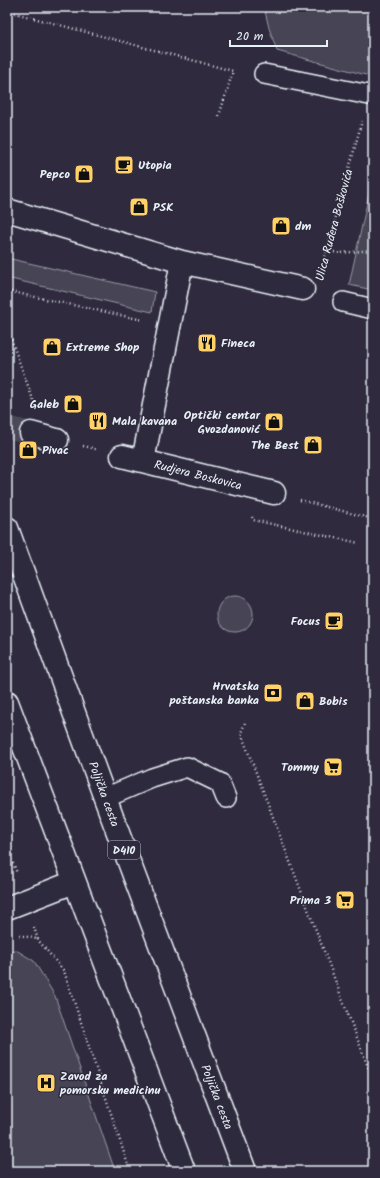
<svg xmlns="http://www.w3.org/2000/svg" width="380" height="1178" font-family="Kalam,sans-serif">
	<rect width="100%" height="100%" fill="#2f2a3d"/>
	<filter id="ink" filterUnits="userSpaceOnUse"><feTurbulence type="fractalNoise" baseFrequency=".025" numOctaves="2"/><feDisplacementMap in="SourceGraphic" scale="8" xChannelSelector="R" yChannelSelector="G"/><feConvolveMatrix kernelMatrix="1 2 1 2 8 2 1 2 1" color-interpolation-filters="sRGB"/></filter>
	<g filter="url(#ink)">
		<path fill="#464455" stroke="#979aa6" d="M264,7H368L373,19V74L366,75L277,51L269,28Z
			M373,175V290L349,285Z
			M7,258L155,292L152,312L7,278Z
			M217 614a18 18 0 1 1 36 0a18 18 0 1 1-36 0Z
			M16,950L34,961L55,996L115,1171H7V951Z"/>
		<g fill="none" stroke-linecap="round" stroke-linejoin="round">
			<path stroke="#4b4859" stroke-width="22" stroke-dasharray="22 11" stroke-linecap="butt" d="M7,427L31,433"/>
			<defs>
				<path id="lane" d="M264,74L369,95L373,94
					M343,302L373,309
					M105,798L152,778L187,767L220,783L226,798"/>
				<path id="street" d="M7,210L182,262L143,461
					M182,262L303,289
					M31,433L57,440
					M122,456L274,493
					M7,908L74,882"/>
				<path id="primary" d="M7,528L105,798L245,1171
					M7,702L184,1171"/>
			</defs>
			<use href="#lane" stroke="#e8f1f8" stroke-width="22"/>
			<use href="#street" stroke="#e8f1f8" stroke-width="25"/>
			<use href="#primary" stroke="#e8f1f8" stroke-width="25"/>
			<path stroke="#e8f1f8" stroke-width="2.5" stroke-dasharray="1 3" stroke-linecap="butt" d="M7,11L233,71L219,116
				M326,251L341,253L373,250
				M322,268L362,121
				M7,291L143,320
				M7,328L35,405
				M83,446L96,449
				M300,500L373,519
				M252,517L253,520L359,543
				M245,723L241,733L373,1080
				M7,848L17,873
				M34,927L38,940L64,971L130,1171
				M19,935L37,939"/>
			<use href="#lane" stroke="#2f2a3d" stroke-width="19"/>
			<use href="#street" stroke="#2f2a3d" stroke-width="22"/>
			<use href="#primary" stroke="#2f2a3d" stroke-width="22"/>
		</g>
	</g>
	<defs>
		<symbol id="cafe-square" viewBox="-11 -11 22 22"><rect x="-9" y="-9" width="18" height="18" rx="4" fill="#ffd166" stroke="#2f2a3d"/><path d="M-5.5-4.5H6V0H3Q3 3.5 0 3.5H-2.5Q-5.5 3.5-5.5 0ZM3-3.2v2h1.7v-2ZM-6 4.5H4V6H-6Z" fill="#111"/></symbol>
		<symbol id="shop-square" viewBox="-11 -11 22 22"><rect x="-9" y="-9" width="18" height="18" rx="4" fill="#ffd166" stroke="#2f2a3d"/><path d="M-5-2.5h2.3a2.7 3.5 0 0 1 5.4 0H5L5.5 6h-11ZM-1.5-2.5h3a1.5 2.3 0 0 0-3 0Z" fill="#111"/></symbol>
		<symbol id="restaurant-square" viewBox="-11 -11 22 22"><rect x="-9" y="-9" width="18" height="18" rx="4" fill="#ffd166" stroke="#2f2a3d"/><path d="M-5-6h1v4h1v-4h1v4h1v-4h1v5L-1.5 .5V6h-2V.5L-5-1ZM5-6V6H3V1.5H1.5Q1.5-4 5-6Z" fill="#111"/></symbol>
		<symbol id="bank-square" viewBox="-11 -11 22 22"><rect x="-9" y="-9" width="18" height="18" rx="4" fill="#ffd166" stroke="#2f2a3d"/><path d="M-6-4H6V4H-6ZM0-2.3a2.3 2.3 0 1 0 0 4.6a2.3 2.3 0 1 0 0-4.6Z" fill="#111"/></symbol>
		<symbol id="supermarket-square" viewBox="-11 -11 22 22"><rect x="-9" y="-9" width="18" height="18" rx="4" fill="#ffd166" stroke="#2f2a3d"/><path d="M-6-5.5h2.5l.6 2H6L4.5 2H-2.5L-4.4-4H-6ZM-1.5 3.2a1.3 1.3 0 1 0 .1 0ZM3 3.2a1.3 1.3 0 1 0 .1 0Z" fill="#111"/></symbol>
		<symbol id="hospital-square" viewBox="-11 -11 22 22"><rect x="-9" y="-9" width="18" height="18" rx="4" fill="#ffd166" stroke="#2f2a3d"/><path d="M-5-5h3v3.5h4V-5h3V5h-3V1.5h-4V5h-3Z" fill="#111"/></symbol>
	</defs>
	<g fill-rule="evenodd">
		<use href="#cafe-square" x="113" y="154" width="22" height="22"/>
		<use href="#shop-square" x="73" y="163" width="22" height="22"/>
		<use href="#shop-square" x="128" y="196" width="22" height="22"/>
		<use href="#shop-square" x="270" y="215" width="22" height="22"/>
		<use href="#restaurant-square" x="196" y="332" width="22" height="22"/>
		<use href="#shop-square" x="41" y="336" width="22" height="22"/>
		<use href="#shop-square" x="62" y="393" width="22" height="22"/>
		<use href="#restaurant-square" x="87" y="410" width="22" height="22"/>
		<use href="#shop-square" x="263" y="411" width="22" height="22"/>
		<use href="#shop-square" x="302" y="434" width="22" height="22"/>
		<use href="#shop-square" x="17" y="439" width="22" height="22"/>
		<use href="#cafe-square" x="323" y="610" width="22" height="22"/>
		<use href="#bank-square" x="262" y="682" width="22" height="22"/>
		<use href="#shop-square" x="294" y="690" width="22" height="22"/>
		<use href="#supermarket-square" x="322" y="756" width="22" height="22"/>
		<use href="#supermarket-square" x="334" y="889" width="22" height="22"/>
		<use href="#hospital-square" x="35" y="1072" width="22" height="22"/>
	</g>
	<g text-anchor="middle" stroke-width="3" stroke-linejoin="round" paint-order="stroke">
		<rect fill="#2f2a3d" stroke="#b0b5c0" stroke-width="1" x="108" y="841" width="32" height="18" rx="3"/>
		<g font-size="11" font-weight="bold" fill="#e8f1f8">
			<text x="124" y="854">D410</text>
		</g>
		<g font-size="12" font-weight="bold" fill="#e8f1f8" stroke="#2f2a3d" text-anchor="start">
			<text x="138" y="169">Utopia</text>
			<text x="70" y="178" text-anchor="end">Pepco</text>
			<text x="153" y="211">PSK</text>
			<text x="295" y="230">dm</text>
			<text x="221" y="347">Fineca</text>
			<text x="66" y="351">Extreme Shop</text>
			<text x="59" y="408" text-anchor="end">Galeb</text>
			<text x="260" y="419" text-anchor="end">Optički centar<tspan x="260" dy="14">Gvozdanović</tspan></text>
			<text x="112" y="425">Mala kavana</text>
			<text x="299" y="449" text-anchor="end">The Best</text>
			<text x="42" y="454">Pivac</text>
			<text x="320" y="625" text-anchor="end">Focus</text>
			<text x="259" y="690" text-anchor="end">Hrvatska<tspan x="259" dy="14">poštanska banka</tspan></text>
			<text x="319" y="705">Bobis</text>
			<text x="319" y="771" text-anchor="end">Tommy</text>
			<text x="331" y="904" text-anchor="end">Prima 3</text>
			<text x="60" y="1080">Zavod za<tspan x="60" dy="14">pomorsku medicinu</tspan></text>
		</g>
		<g font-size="12" fill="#e8f1f8" stroke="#2f2a3d">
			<text transform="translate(334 225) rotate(-75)" y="4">Ulica Ruđera Boškovića</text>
			<text transform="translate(198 475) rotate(14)" y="4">Rudjera Boskovica</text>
			<text transform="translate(104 794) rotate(70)" y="4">Poljička cesta</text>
			<text transform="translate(217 1097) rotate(69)" y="4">Poljička cesta</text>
		</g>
	</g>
	<rect width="380" height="1178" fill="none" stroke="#2f2a3d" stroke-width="24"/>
	<rect x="12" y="12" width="356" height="1154" fill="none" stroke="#e8f1f8" stroke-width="1.5" filter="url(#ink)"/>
	<path d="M230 40v6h97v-6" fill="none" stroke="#e8f1f8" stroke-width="2"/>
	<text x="236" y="40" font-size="12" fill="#e8f1f8" stroke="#2f2a3d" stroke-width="3" paint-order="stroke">20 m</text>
</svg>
